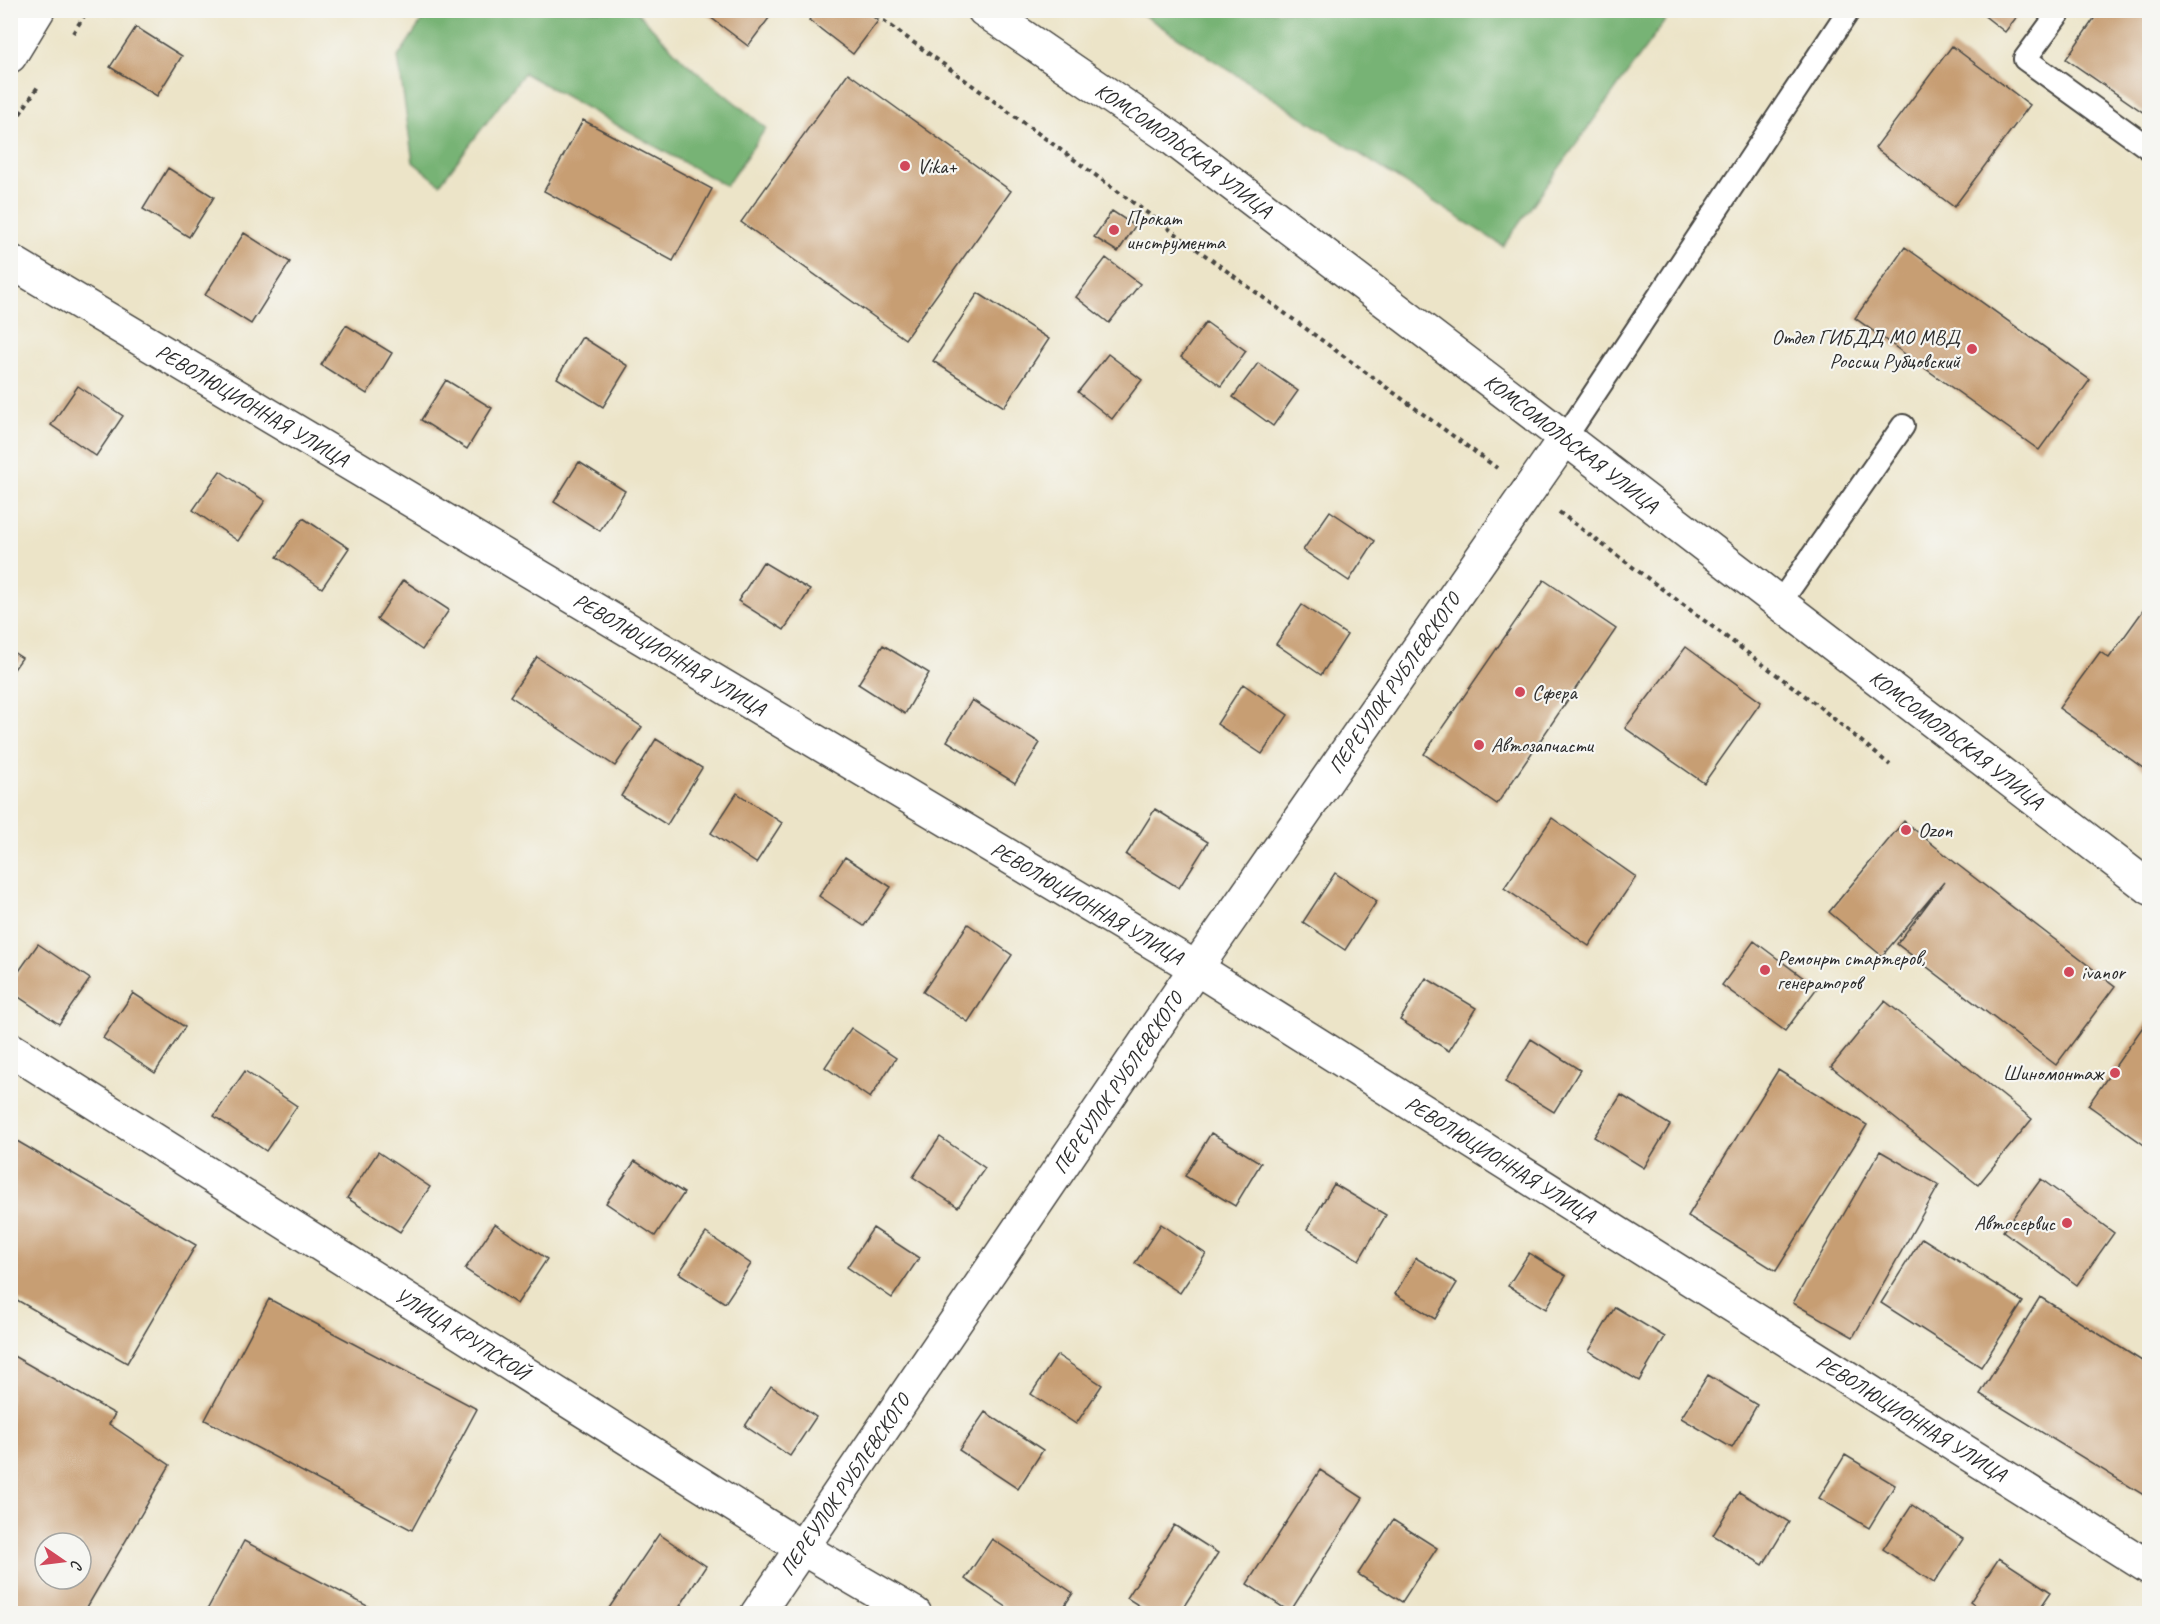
<svg xmlns="http://www.w3.org/2000/svg" width="2160" height="1624" font-family="Caveat,sans-serif">
	<rect width="100%" height="100%" fill="#f6f6f2"/>
	<filter id="ink" filterUnits="userSpaceOnUse"><feTurbulence type="fractalNoise" baseFrequency=".0167" numOctaves="2"/><feDisplacementMap in="SourceGraphic" scale="12" xChannelSelector="R" yChannelSelector="G"/><feConvolveMatrix kernelMatrix="1 2 1 2 8 2 1 2 1" color-interpolation-filters="sRGB"/></filter>
	<filter id="wash" filterUnits="userSpaceOnUse"><feTurbulence type="fractalNoise" baseFrequency=".008" numOctaves="4" result="noise"/><feDisplacementMap in="SourceGraphic" scale="24" xChannelSelector="R" yChannelSelector="G"/><feGaussianBlur stdDeviation="1.35" result="paint"/><feColorMatrix in="noise" values="0 0 0 0 0 0 0 0 0 0 0 0 0 0 0 0 0 1.4 0 .05"/><feComposite in="paint" operator="in"/></filter>
	<g filter="url(#wash)">
		<rect width="100%" height="100%" fill="#ece4c8"/>
		<path fill="#77b374" stroke="#516f50" stroke-width="1.5" d="M429,10L636,11L685,62L766,128L726,186L524,73L440,184L413,162L398,57Z
			M1137,11H1672L1503,246Z"/>
		<g id="blocks">
			<path fill="#c79e73" fill-rule="evenodd" d="M701,10H775L748,46Z
				M816,10H864L878,21L853,54L809,20Z
				M1977,10H2022L2005,32Z
				M2100,10H2150V117L2066,59Z
				M136,27L182,56L157,96L110,67Z
				M1952,46L2030,105L1954,207L1875,148Z
				M848,73L1011,191L905,339L741,222Z
				M583,120L712,189L673,261L544,191Z
				M168,168L214,197L189,237L143,209Z
				M1112,211L1135,226L1118,252L1094,237Z
				M244,233L290,262L251,324L205,295Z
				M1905,247L2090,380L2039,450L1855,318Z
				M1106,258L1140,284L1109,323L1076,297Z
				M978,293L1049,339L1004,407L933,361Z
				M1206,322L1246,351L1221,386L1181,357Z
				M346,325L392,353L367,394L321,365Z
				M582,337L628,366L603,407L557,378Z
				M1108,354L1142,380L1112,419L1078,392Z
				M1258,363L1298,391L1273,426L1233,397Z
				M446,380L492,408L467,449L421,420Z
				M78,386L123,416L96,456L51,425Z
				M579,462L625,491L600,531L554,502Z
				M220,471L265,501L238,541L193,510Z
				M1330,511L1375,541L1349,581L1303,550Z
				M303,518L349,548L322,588L277,557Z
				M763,562L810,590L784,630L738,601Z
				M403,580L449,610L422,650L377,619Z
				M1544,580L1616,629L1497,804L1424,754Z
				M1302,605L1347,635L1321,675L1276,644Z
				M2147,605L2150,607V773L2059,708L2100,652L2109,658Z
				M883,645L929,673L905,714L858,684Z
				M1686,647L1761,702L1704,783L1625,728Z
				M10,650L22,658L10,675Z
				M537,657L642,727L615,766L510,696Z
				M1243,684L1288,715L1262,754L1217,724Z
				M972,700L1040,743L1015,783L947,741Z
				M656,739L702,768L667,825L621,796Z
				M737,793L782,823L756,863L711,833Z
				M1155,809L1208,842L1179,888L1126,855Z
				M1552,818L1636,877L1589,946L1504,888Z
				M1904,821L1958,865L2115,986L2056,1065L1897,944L1944,882L1882,956L1829,912Z
				M845,857L891,887L864,926L819,896Z
				M1335,873L1377,901L1345,950L1303,922Z
				M968,924L1012,955L968,1022L923,992Z
				M1754,941L1817,988L1785,1031L1722,985Z
				M38,944L90,979L59,1024L10,991V984Z
				M1426,978L1476,1008L1449,1051L1400,1020Z
				M133,993L185,1027L155,1073L103,1038Z
				M1885,1001L2032,1119L1978,1185L1831,1067Z
				M2147,1021L2150,1023V1149L2088,1105Z
				M851,1028L896,1058L870,1098L825,1067Z
				M1531,1039L1580,1070L1554,1112L1505,1082Z
				M1778,1070L1867,1125L1776,1271L1688,1216Z
				M245,1071L297,1106L266,1151L214,1116Z
				M1621,1095L1670,1125L1644,1168L1594,1137Z
				M1211,1133L1261,1163L1235,1206L1185,1176Z
				M10,1137L196,1245L127,1363L10,1296Z
				M940,1137L985,1168L958,1207L913,1177Z
				M1880,1151L1939,1185L1853,1337L1793,1303Z
				M378,1152L430,1187L400,1232L347,1198Z
				M635,1161L684,1193L655,1236L606,1203Z
				M2041,1179L2114,1233L2077,1285L2003,1231Z
				M1334,1184L1386,1215L1359,1260L1307,1229Z
				M495,1224L547,1259L517,1304L465,1269Z
				M1161,1224L1206,1254L1180,1293L1135,1263Z
				M873,1228L919,1258L892,1298L847,1267Z
				M706,1233L751,1264L725,1303L679,1273Z
				M1922,1238L2023,1302L1981,1367L1881,1303Z
				M1529,1253L1566,1276L1546,1309L1508,1286Z
				M1416,1258L1457,1283L1435,1319L1395,1294Z
				M2040,1297L2150,1366V1499L1980,1394Z
				M269,1299L477,1409L412,1530L205,1420Z
				M1615,1307L1665,1337L1639,1381L1589,1351Z
				M10,1354L115,1414L109,1424L170,1465L83,1614H10ZM45,1543H81V1579H45Z
				M1057,1355L1102,1385L1076,1424L1031,1394Z
				M1708,1375L1757,1405L1732,1448L1681,1418Z
				M771,1386L816,1417L790,1456L745,1426Z
				M985,1412L1043,1450L1018,1489L959,1450Z
				M1845,1455L1895,1485L1869,1528L1819,1498Z
				M1320,1470L1363,1498L1290,1612L1247,1584Z
				M1739,1492L1789,1522L1763,1565L1713,1535Z
				M1912,1505L1963,1539L1934,1583L1883,1549Z
				M1393,1520L1437,1548L1402,1602L1358,1574Z
				M1174,1525L1218,1553L1179,1614H1152L1127,1598Z
				M659,1534L706,1566L675,1614H605Z
				M992,1539L1073,1593L1059,1614H1017L965,1579Z
				M244,1541L373,1609L370,1614H212L207,1610Z
				M1999,1558L2051,1592L2036,1614H1987L1970,1602Z"/>
		</g>
	</g>
	<g filter="url(#ink)">
		<use href="#blocks" fill-opacity="0" stroke="#484743" stroke-width="1.5"/>
		<g fill="none" stroke-linecap="round" stroke-linejoin="round">
			<defs>
				<path id="service" d="M2061,10L2025,59L2150,149
					M1565,438L1849,10
					M1779,604L1903,426"/>
				<g id="minor">
					<path id="s1" d="M10,261L1196,968L2150,1568"/>
					<path id="s2" d="M10,1049L802,1548L915,1614"/>
					<path id="s3" d="M757,1614L1196,968L1565,438"/>
				</g>
				<path id="tertiary" d="M10,56L38,10"/>
				<g id="secondary">
					<path id="s4" d="M984,10L1173,139L1565,438L2150,888"/>
				</g>
			</defs>
			<use href="#service" stroke="#484743" stroke-width="26"/>
			<use href="#minor" stroke="#484743" stroke-width="36"/>
			<use href="#tertiary" stroke="#484743" stroke-width="36"/>
			<use href="#secondary" stroke="#484743" stroke-width="36"/>
			<path stroke="#484743" stroke-width="4" stroke-dasharray="4.5 4.5" stroke-linecap="butt" d="M869,10L1497,468
				M73,33L88,10
				M10,129L39,85
				M1559,512L1816,704L1890,765"/>
			<use href="#service" stroke="#fff" stroke-width="22"/>
			<use href="#minor" stroke="#fff" stroke-width="33"/>
			<use href="#tertiary" stroke="#fff" stroke-width="33"/>
			<use href="#secondary" stroke="#fff" stroke-width="33"/>
		</g>
	</g>
	<g fill="#d1495b" stroke="#f6f6f2" stroke-width="2">
		<circle cx="905" cy="166" r="6"/>
		<circle cx="1114" cy="230" r="6"/>
		<circle cx="1972" cy="349" r="6"/>
		<circle cx="1520" cy="692" r="6"/>
		<circle cx="1479" cy="745" r="6"/>
		<circle cx="1906" cy="830" r="6"/>
		<circle cx="1765" cy="970" r="6"/>
		<circle cx="2069" cy="972" r="6"/>
		<circle cx="2115" cy="1073" r="6"/>
		<circle cx="2067" cy="1223" r="6"/>
	</g>
	<g text-anchor="middle" stroke-width="4.5" stroke-linejoin="round" paint-order="stroke">
		<g font-size="21" fill="#2b2b2b" stroke="#f6f6f2">
			<text dy="7" stroke="none"><textPath href="#s4" startOffset="244">КОМСОМОЛЬСКАЯ УЛИЦА</textPath></text>
			<text dy="7" stroke="none"><textPath href="#s1" startOffset="282">РЕВОЛЮЦИОННАЯ УЛИЦА</textPath></text>
			<text dy="7" stroke="none"><textPath href="#s4" startOffset="730">КОМСОМОЛЬСКАЯ УЛИЦА</textPath></text>
			<text dy="7" stroke="none"><textPath href="#s1" startOffset="768">РЕВОЛЮЦИОННАЯ УЛИЦА</textPath></text>
			<text dy="7" stroke="none"><textPath href="#s3" startOffset="1128">ПЕРЕУЛОК РУБЛЕВСКОГО</textPath></text>
			<text dy="7" stroke="none"><textPath href="#s4" startOffset="1216">КОМСОМОЛЬСКАЯ УЛИЦА</textPath></text>
			<text dy="7" stroke="none"><textPath href="#s1" startOffset="1254">РЕВОЛЮЦИОННАЯ УЛИЦА</textPath></text>
			<text dy="7" stroke="none"><textPath href="#s3" startOffset="642">ПЕРЕУЛОК РУБЛЕВСКОГО</textPath></text>
			<text dy="7" stroke="none"><textPath href="#s1" startOffset="1740">РЕВОЛЮЦИОННАЯ УЛИЦА</textPath></text>
			<text dy="7" stroke="none"><textPath href="#s2" startOffset="534">УЛИЦА КРУПСКОЙ</textPath></text>
			<text dy="7" stroke="none"><textPath href="#s1" startOffset="2226">РЕВОЛЮЦИОННАЯ УЛИЦА</textPath></text>
			<text dy="7" stroke="none"><textPath href="#s3" startOffset="156">ПЕРЕУЛОК РУБЛЕВСКОГО</textPath></text>
		</g>
		<g font-size="21" fill="#2b2b2b" stroke="#f6f6f2" text-anchor="start">
			<text x="917" y="173">Vika+</text>
			<text x="1126" y="225">Прокат<tspan x="1126" dy="24">инструмента</tspan></text>
			<text x="1960" y="344" text-anchor="end">Отдел ГИБДД МО МВД<tspan x="1960" dy="24">России Рубцовский</tspan></text>
			<text x="1532" y="699">Сфера</text>
			<text x="1491" y="752">Автозапчасти</text>
			<text x="1918" y="837">Ozon</text>
			<text x="1777" y="965">Ремонрт стартеров,<tspan x="1777" dy="24">генераторов</tspan></text>
			<text x="2081" y="979">ivanor</text>
			<text x="2103" y="1080" text-anchor="end">Шиномонтаж</text>
			<text x="2055" y="1230" text-anchor="end">Автосервис</text>
		</g>
	</g>
	<rect width="2160" height="1624" fill="none" stroke="#f6f6f2" stroke-width="36"/>
	<g transform="translate(63 1561) rotate(104)"><circle r="28" fill="#f6f6f2" stroke="#a5a5a2" stroke-width="1.5"/>
	<path d="M0-4.5L10 22L0 15L-10 22Z" fill="#d1495b"/>
	<text y="-9" font-size="16" font-weight="bold" text-anchor="middle" fill="#2b2b2b">С</text>
	</g>
</svg>
